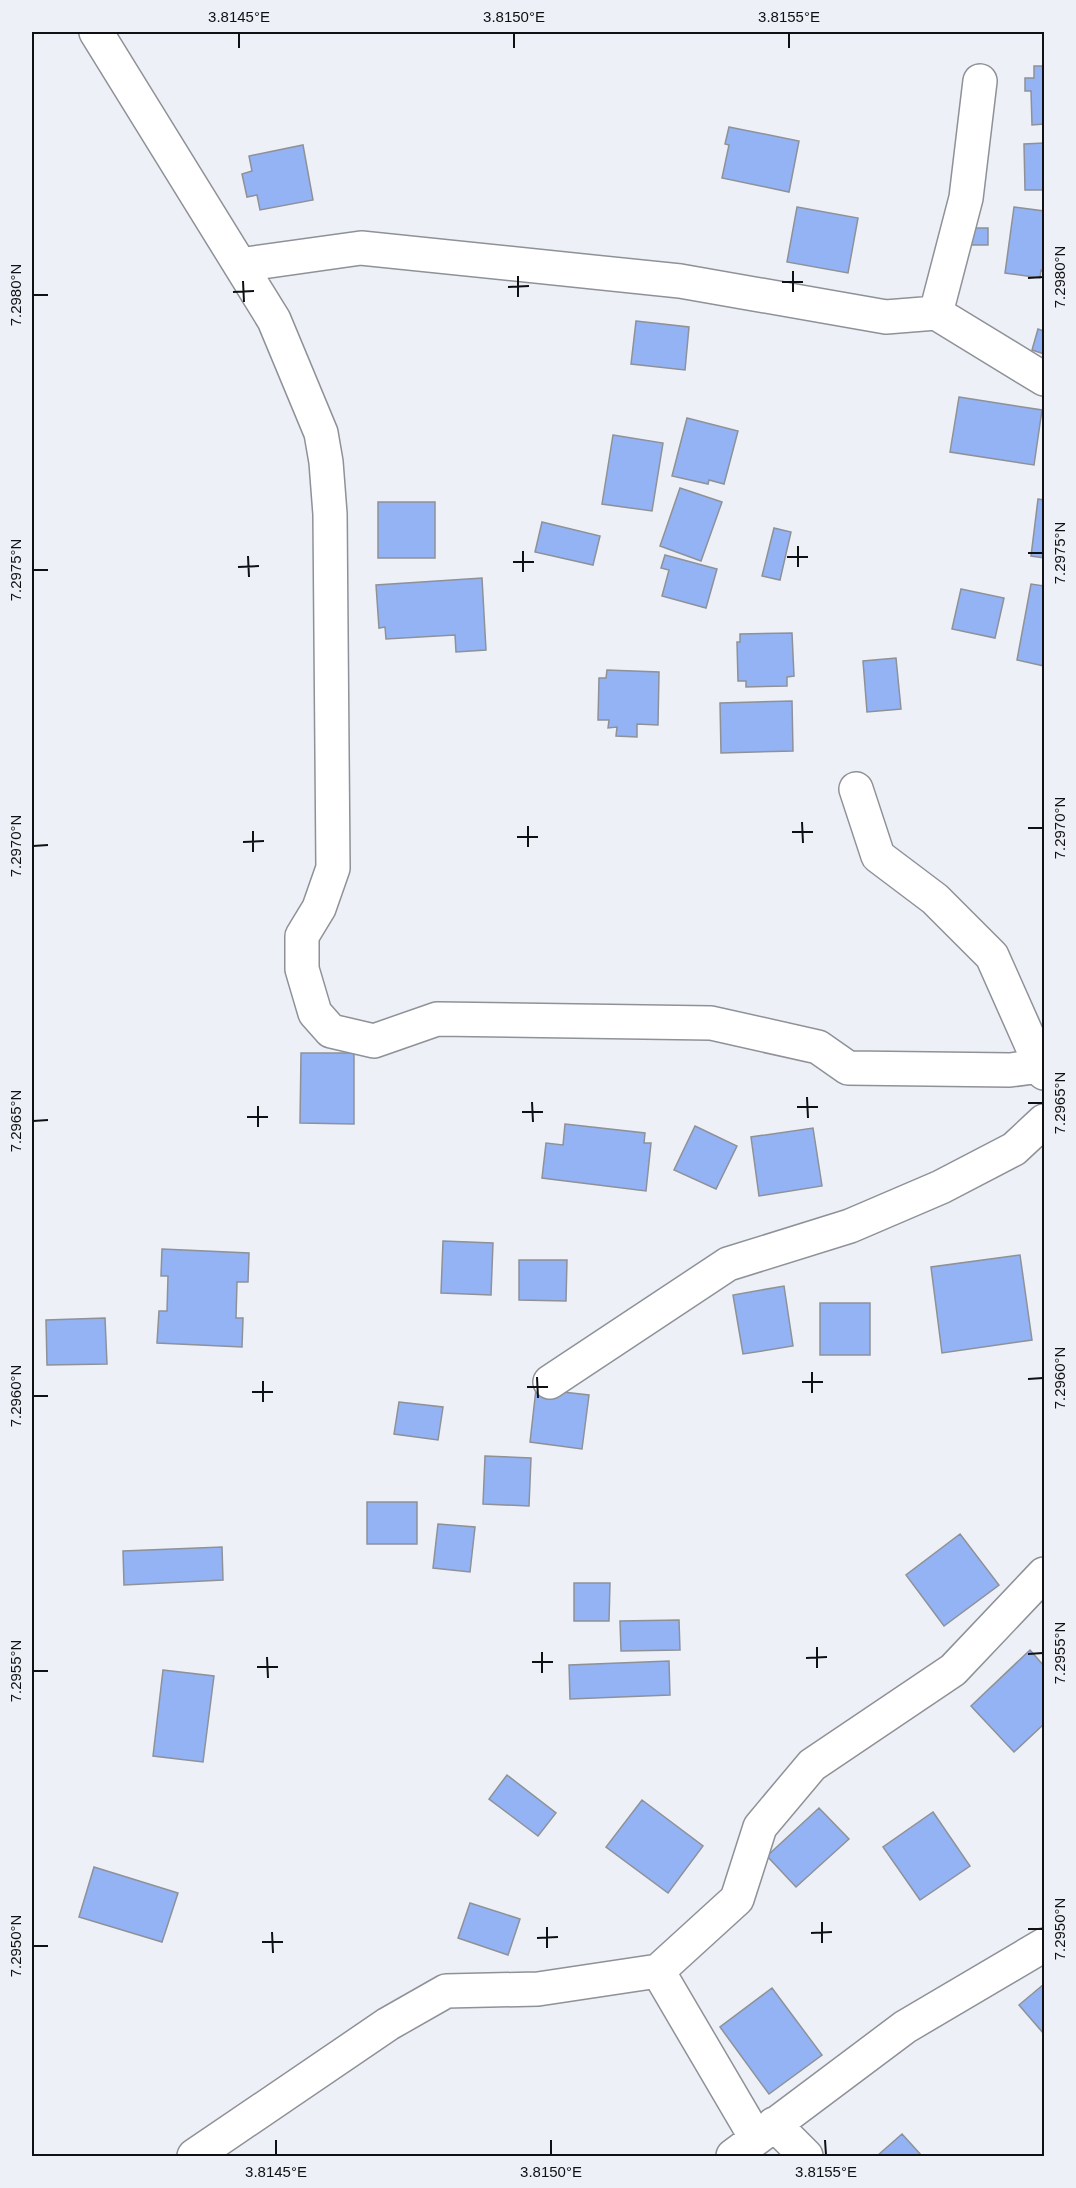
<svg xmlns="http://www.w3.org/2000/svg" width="1076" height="2188" font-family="Helvetica,sans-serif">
	<rect width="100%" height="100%" fill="#edf0f7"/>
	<path fill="#93b3f5" stroke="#8e9197" stroke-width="1.5" d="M1034,66H1044V124L1032,125L1031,91H1025V78H1034Z
		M729,127L799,141L789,192L722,178L729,145L725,144Z
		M1044,143V190H1025L1024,144Z
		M303,145L313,200L260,210L257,195L247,197L242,174L252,171L249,156Z
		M797,207L858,218L848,273L787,262Z
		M1014,207L1044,211V271L1041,270L1040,278L1005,273Z
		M970,228H988V245H970Z
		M636,321L689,327L685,370L631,364Z
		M1038,329L1044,331V354L1032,350Z
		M959,397L1042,410L1034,465L950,452Z
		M687,418L738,431L724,484L709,480L708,484L672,476Z
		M613,435L663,443L652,511L602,504Z
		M680,488L722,502L701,561L660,546Z
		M1038,499L1044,500V558L1031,556Z
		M378,502H435V558H378Z
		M542,522L600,536L593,565L535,552Z
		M774,528L791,532L780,580L762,576Z
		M665,555L717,569L706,608L662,596L669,570L661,568Z
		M482,578L486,650L456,652L455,635L386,639L385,627L379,628L376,585Z
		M1044,583V666L1017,660L1031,584L1044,586Z
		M961,589L1004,598L995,638L952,629Z
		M792,633L794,676L787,677V686L746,687V681H738L737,642H740V634Z
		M896,658L901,709L867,712L863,661Z
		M607,670L659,672L658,725L637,724V737L616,736L617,727L608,728L609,720H598L599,678H606Z
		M792,701L793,751L721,753L720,703Z
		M301,1053H354V1124L300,1123Z
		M565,1124L645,1133L644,1143H651L646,1191L542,1178L546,1143L563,1145Z
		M695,1126L737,1146L716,1189L674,1170Z
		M813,1128L822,1186L759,1196L751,1137Z
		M443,1241L493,1243L491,1295L441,1293Z
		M162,1249L249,1253L248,1282H237L236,1318H243L242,1347L157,1343L159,1311H167L168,1276H161Z
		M1020,1255L1032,1340L942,1353L931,1267Z
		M519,1260H567L566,1301L519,1300Z
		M784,1286L793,1346L743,1354L733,1295Z
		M820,1303H870V1355H820Z
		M105,1318L107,1364L47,1365L46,1320Z
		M536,1389L589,1395L582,1449L530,1442Z
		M399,1402L443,1407L438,1440L394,1434Z
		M485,1456L531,1458L529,1506L483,1504Z
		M367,1502H417V1544H367Z
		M438,1524L475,1527L470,1572L433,1568Z
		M960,1534L999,1585L944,1626L906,1575Z
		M222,1547L223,1580L124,1585L123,1551Z
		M574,1583H610L609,1621H574Z
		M679,1620L680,1650L621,1651L620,1621Z
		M1030,1650L1044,1666V1724L1014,1752L971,1706Z
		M669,1661L670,1695L570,1699L569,1665Z
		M163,1670L214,1676L203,1762L153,1756Z
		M507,1775L556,1813L538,1836L489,1799Z
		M642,1800L703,1846L668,1893L606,1847Z
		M819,1808L849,1839L796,1887L767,1856Z
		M933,1812L970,1866L920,1900L883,1847Z
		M94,1867L178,1893L162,1942L79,1917Z
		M470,1903L520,1919L508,1955L458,1938Z
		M1044,1984V2034L1019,2005Z
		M772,1988L822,2055L769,2094L720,2027Z
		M902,2134L922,2156H877Z"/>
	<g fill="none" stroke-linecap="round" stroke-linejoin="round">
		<defs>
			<path id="minor" d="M96,32L274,320L321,433L326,462L330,514L333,868L319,908L302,936V969L315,1013L331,1031L374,1041L437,1019L711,1023L818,1047L848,1068L1010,1070L1041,1066
				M240,265L361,248L680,281L886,317L936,313L966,198L980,81
				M936,313L1044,379
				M856,789L878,856L935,899L992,956L1044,1073
				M550,1382L728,1264L850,1226L941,1187L1014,1149L1044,1121
				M658,1971L756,2138
				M774,2124L806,2156
				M194,2156L388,2024L446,1991L538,1989L658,1971L737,1899L760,1827L812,1765L953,1670L1044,1574
				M733,2156L905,2027L1044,1945"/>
		</defs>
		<use href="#minor" stroke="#8e9197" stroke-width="36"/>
		<use href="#minor" stroke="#fff" stroke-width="33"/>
	</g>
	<path fill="none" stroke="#0f1013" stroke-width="2" d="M239,33V48M514,33V48M789,33V48M793,271V292M518,276V297M1028,278L1043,277M243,281L244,302M782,282H803M508,287L529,286M233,292L254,291M33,295H48M798,546V567M523,551V572M1028,553H1043M248,556L249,577M787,557H808M513,562H534M238,567L259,566M33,570H48M802,822L803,843M528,826V847M1028,828H1043M253,831V852M792,832H813M517,837H538M243,842L264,841M33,846L48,845M807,1097L808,1118M532,1102L533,1122M1028,1103H1043M258,1106V1127M797,1107H818M522,1112H543M247,1117H268M33,1121L48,1120M812,1372V1393M537,1377L538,1398M1028,1379L1043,1378M263,1381V1402M802,1382H823M527,1387H548M252,1392H273M33,1396H48M817,1647V1668M542,1652V1673M1028,1654L1043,1653M267,1657L268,1678M806,1658L827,1657M532,1662H553M257,1667H278M33,1671H48M822,1922V1943M547,1927V1948M1028,1929H1043M272,1932L273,1953M811,1933L832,1932M537,1938L558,1937M262,1942H283M33,1946H48M276,2140V2155M551,2140V2155M825,2140L826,2155"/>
	<rect width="1076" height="2188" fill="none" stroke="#edf0f7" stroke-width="66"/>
	<rect x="33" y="33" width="1010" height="2122" fill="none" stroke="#0f1013" stroke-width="2"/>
	<g font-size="15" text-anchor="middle" fill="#0f1013">
		<text x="239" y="22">3.8145°E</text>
		<text x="514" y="22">3.8150°E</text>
		<text x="789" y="22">3.8155°E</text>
		<text transform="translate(1060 277) rotate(-90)" y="5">7.2980°N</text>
		<text transform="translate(16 295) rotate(-90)" y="5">7.2980°N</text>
		<text transform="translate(1060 553) rotate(-90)" y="5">7.2975°N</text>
		<text transform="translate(16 570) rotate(-90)" y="5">7.2975°N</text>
		<text transform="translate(1060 828) rotate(-90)" y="5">7.2970°N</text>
		<text transform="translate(16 846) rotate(-90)" y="5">7.2970°N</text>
		<text transform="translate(1060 1103) rotate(-90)" y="5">7.2965°N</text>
		<text transform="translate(16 1121) rotate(-90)" y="5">7.2965°N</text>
		<text transform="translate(1060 1378) rotate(-90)" y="5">7.2960°N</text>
		<text transform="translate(16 1396) rotate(-90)" y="5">7.2960°N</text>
		<text transform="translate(1060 1653) rotate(-90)" y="5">7.2955°N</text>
		<text transform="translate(16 1671) rotate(-90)" y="5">7.2955°N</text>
		<text transform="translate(1060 1929) rotate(-90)" y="5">7.2950°N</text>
		<text transform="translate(16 1946) rotate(-90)" y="5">7.2950°N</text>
		<text x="276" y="2177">3.8145°E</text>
		<text x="551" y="2177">3.8150°E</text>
		<text x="826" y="2177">3.8155°E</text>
	</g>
</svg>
